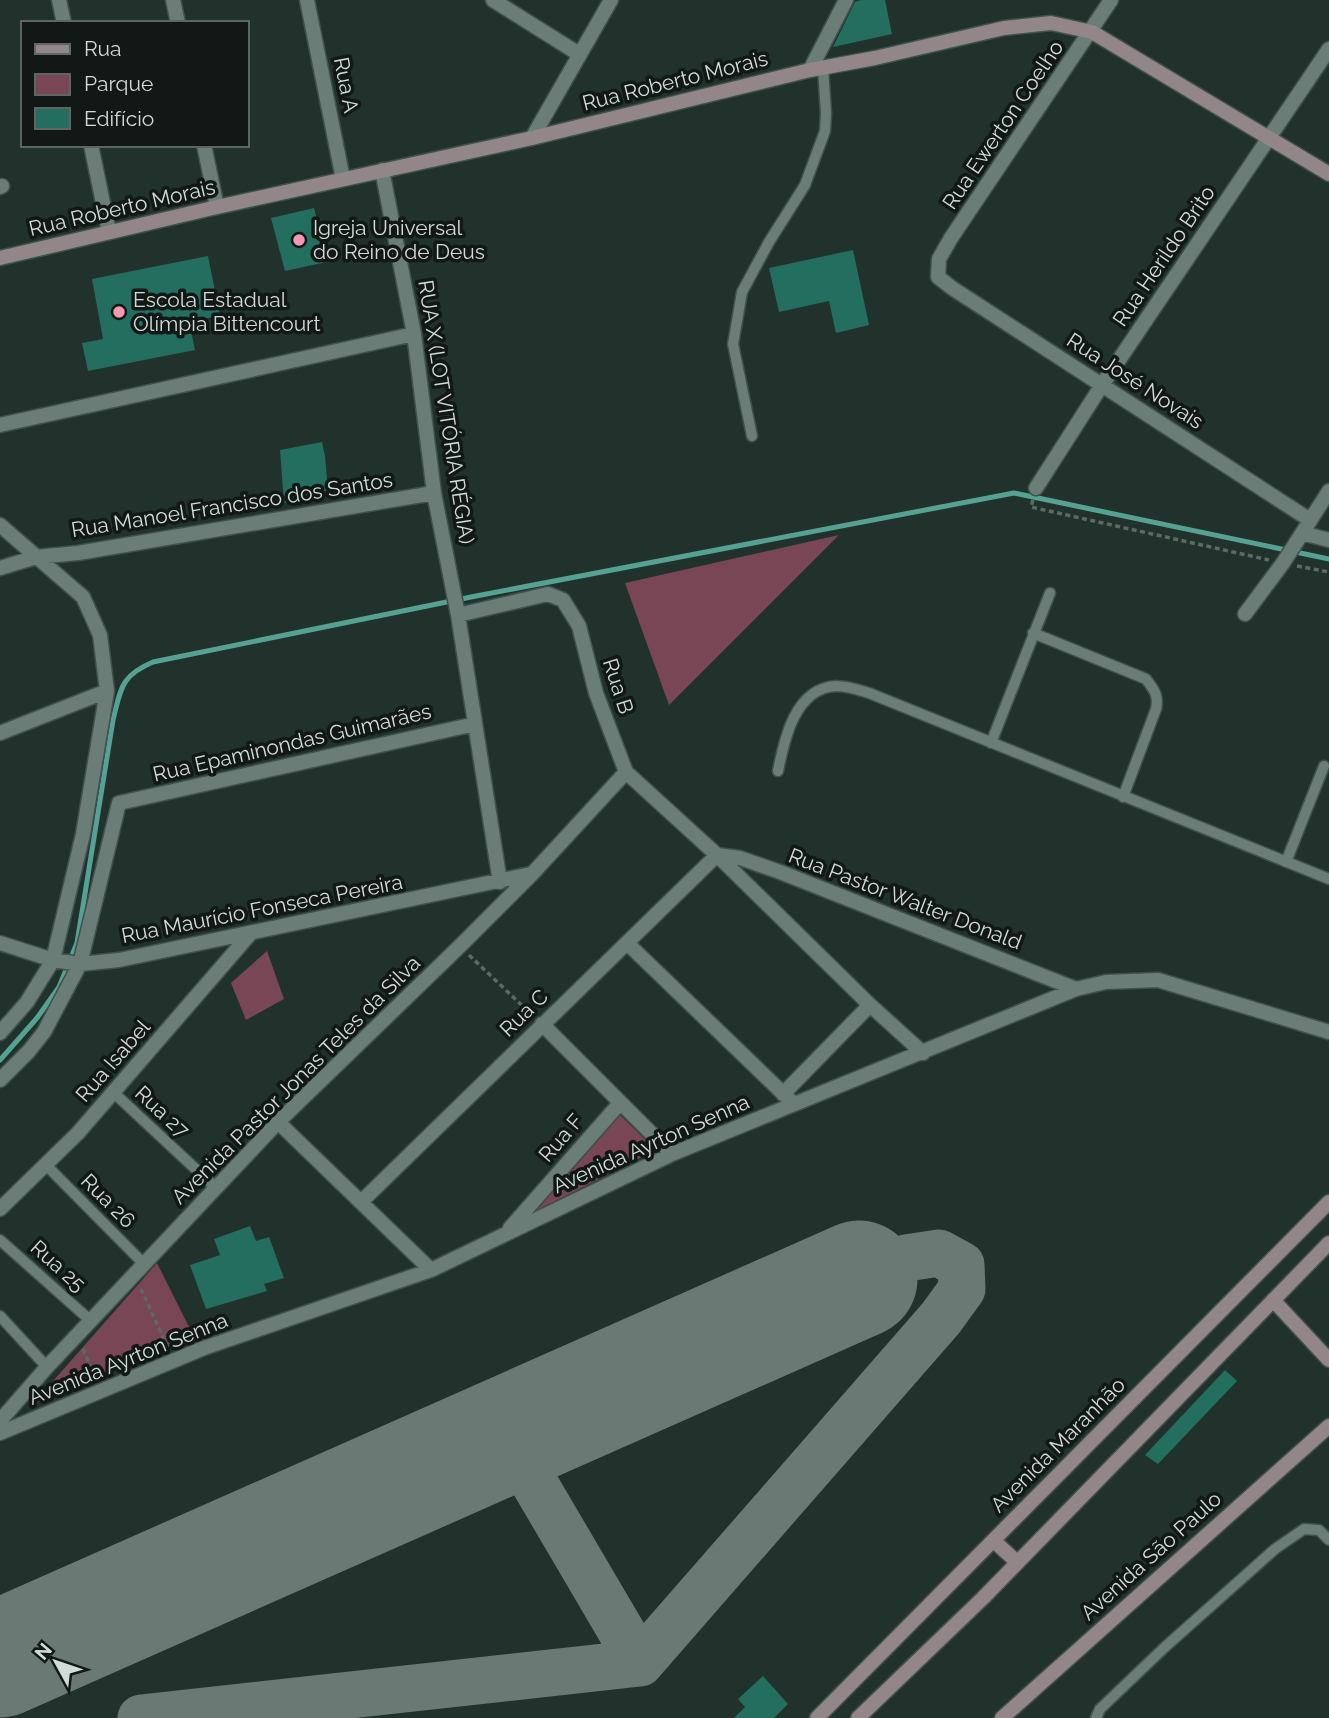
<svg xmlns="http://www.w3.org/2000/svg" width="1329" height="1718" font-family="Raleway,sans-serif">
	<rect width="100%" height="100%" fill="#21322d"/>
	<path fill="#784655" d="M839,535L669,705L625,583Z
		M267,951L284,999L246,1020L231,983Z
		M620,1115L656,1150L536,1211Z
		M157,1263L193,1335L32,1405Z"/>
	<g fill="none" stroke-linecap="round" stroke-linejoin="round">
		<path stroke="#56a292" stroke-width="5" d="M0,1060L37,1018L59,987L77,943L113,720C121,689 120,676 153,662L476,596L1014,493L1329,559"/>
		<path stroke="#6b7975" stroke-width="47" d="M506,1435L640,1663
			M141,1718L640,1663L941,1318L962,1289L961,1265L939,1253L906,1258L859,1279"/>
		<path stroke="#6b7975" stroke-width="117" d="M0,1659L859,1279"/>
	</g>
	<path fill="#236e5e" d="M861,0H885L892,34L833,47L855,2Z
		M314,208L327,262L285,271L271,218Z
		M853,250L869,325L836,333L829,301L779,312L769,268Z
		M208,256L220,316L189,321L195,350L88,371L82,343L103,339L92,279Z
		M322,442L325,456L328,490L298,498L297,501L284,503L280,450Z
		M250,1226L256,1241L269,1237L284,1278L264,1284L267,1291L206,1309L190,1265L220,1255L214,1239Z
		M1225,1370L1237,1381L1158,1464L1145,1455Z
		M763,1676L788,1704L774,1718H734L745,1707L738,1699Z"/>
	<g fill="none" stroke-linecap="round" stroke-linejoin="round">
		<defs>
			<path id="lane" d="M752,436L733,344L742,292L769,242L805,185L825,131L826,113L823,68
				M1033,633L1146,679C1154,690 1159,695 1156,709L1123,797
				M991,743L1050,593
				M778,771C784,740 795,688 836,686C847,686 859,690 869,693L1329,879
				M1286,862L1324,766
				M113,1092L216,1188
				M46,1165L144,1264
				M0,1240L91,1321
				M0,1316L47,1367
				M1096,1718L1100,1709L1165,1647L1275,1549L1304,1529L1319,1530L1329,1540"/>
			<path id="street" d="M59,0L64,23
				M173,0L178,23
				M307,0L343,179
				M493,0L579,54
				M1111,0L951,238L939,259L938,277L952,288L1310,520
				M810,70L846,0
				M532,138L611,0
				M91,145L109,232
				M204,145L217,207
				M382,170L414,334L434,493L458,615L500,882
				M0,187L2,186
				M0,425L414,334
				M1036,488L1102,385L1329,49
				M0,525L83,597L100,635L107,691L83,834L53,960L27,1002L0,1033
				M1302,533L1329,540
				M0,568L36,557L78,553L434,493
				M1245,614L1283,563L1329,491
				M458,615L548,594L563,600L579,626L596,693L626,772L717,855L870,1005L923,1053
				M0,733L107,691
				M717,855L740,858L780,872L1076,989
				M0,943L53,960L80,964L119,960L531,874
				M627,943L793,1103
				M542,1024L672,1154
				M0,1080L29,1051L44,1032L80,964L119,803L475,724
				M783,1094L870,1005
				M278,1122L431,1270
				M361,1202L717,855
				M0,1209L78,1133L250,934
				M510,1228L620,1103
				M0,1421L47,1367L278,1122L460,946L532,874L626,772
				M0,1433L204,1348L431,1270L672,1154L1076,989L1106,982L1158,980L1329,1032"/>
			<path id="secondary" d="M0,258L217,207L532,138L810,70L875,58L1004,28L1051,23L1092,32L1329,174
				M1273,1300L1329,1360
				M994,1541L1017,1562
				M817,1718L1329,1202
				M858,1718L983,1598L1329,1243
				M1002,1718L1329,1426"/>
		</defs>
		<use href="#lane" stroke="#41504c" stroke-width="13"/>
		<use href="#street" stroke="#41504c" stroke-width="17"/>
		<use href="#secondary" stroke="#41504c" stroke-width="17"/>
		<path stroke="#5b6a65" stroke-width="3.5" stroke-dasharray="5 3.5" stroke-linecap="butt" d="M1033,500L1031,507L1269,560
			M1297,566L1329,572
			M469,955L532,1015
			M141,1289L168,1348
			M83,1349L95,1377"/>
		<use href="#lane" stroke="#6a7d77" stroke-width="10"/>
		<use href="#street" stroke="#6a7d77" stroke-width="14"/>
		<use href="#secondary" stroke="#928689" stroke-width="14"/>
	</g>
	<g fill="#f19ab2" stroke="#111816" stroke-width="2.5">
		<circle cx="299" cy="240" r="7"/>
		<circle cx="119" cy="312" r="7"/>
	</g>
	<g text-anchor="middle" stroke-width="7" stroke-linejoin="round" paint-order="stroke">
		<g font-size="21" fill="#d1dbd8" stroke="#111816">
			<text transform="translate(675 81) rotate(-14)" y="7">Rua Roberto Morais</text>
			<text transform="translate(346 85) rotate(79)" y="7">Rua A</text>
			<text transform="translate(1003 125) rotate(-56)" y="7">Rua Ewerton Coelho</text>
			<text transform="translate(122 208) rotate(-13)" y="7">Rua Roberto Morais</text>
			<text transform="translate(1164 256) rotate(-56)" y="7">Rua Herildo Brito</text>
			<text transform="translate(1135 381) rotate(33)" y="7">Rua José Novais</text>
			<text transform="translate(446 412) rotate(81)" y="7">RUA X (LOT VITÓRIA RÉGIA)</text>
			<text transform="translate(232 505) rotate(-9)" y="7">Rua Manoel Francisco dos Santos</text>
			<text transform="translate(618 686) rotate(72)" y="7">Rua B</text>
			<text transform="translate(292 743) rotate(-13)" y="7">Rua Epaminondas Guimarães</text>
			<text transform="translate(905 899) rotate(21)" y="7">Rua Pastor Walter Donald</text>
			<text transform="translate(262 909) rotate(-11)" y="7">Rua Maurício Fonseca Pereira</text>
			<text transform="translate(524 1013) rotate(-44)" y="7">Rua C</text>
			<text transform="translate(113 1061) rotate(-49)" y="7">Rua Isabel</text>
			<text transform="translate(296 1080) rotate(-45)" y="7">Avenida Pastor Jonas Teles da Silva</text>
			<text transform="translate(162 1112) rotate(43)" y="7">Rua 27</text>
			<text transform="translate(561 1138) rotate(-49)" y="7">Rua F</text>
			<text transform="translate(651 1144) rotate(-24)" y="7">Avenida Ayrton Senna</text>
			<text transform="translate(108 1201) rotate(45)" y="7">Rua 26</text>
			<text transform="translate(58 1266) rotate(42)" y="7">Rua 25</text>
			<text transform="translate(128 1359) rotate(-22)" y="7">Avenida Ayrton Senna</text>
			<text transform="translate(1058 1445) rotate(-45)" y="7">Avenida Maranhão</text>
			<text transform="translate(1151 1556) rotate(-42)" y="7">Avenida São Paulo</text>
		</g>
		<g font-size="21" fill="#d1dbd8" stroke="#111816" text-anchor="start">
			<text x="313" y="235">Igreja Universal<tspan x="313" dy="24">do Reino de Deus</tspan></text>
			<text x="133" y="307">Escola Estadual<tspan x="133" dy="24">Olímpia Bittencourt</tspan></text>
		</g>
	</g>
	<rect x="21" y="21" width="228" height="126" fill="#111816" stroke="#5e6664" stroke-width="2"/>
	<rect x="35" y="44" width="35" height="10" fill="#928689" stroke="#5e6664" stroke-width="2"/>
	<text x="84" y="56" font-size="21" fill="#d1dbd8">Rua</text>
	<rect x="35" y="74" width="35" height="21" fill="#784655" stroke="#5e6664" stroke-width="2"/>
	<text x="84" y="91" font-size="21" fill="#d1dbd8">Parque</text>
	<rect x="35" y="108" width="35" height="21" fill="#236e5e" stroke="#5e6664" stroke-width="2"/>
	<text x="84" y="126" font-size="21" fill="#d1dbd8">Edifício</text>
	<g transform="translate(56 1662) rotate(310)" stroke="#111816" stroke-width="5" paint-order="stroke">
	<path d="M0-5L12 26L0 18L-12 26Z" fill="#d1dbd8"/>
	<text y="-10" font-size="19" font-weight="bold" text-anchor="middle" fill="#d1dbd8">N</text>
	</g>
</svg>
